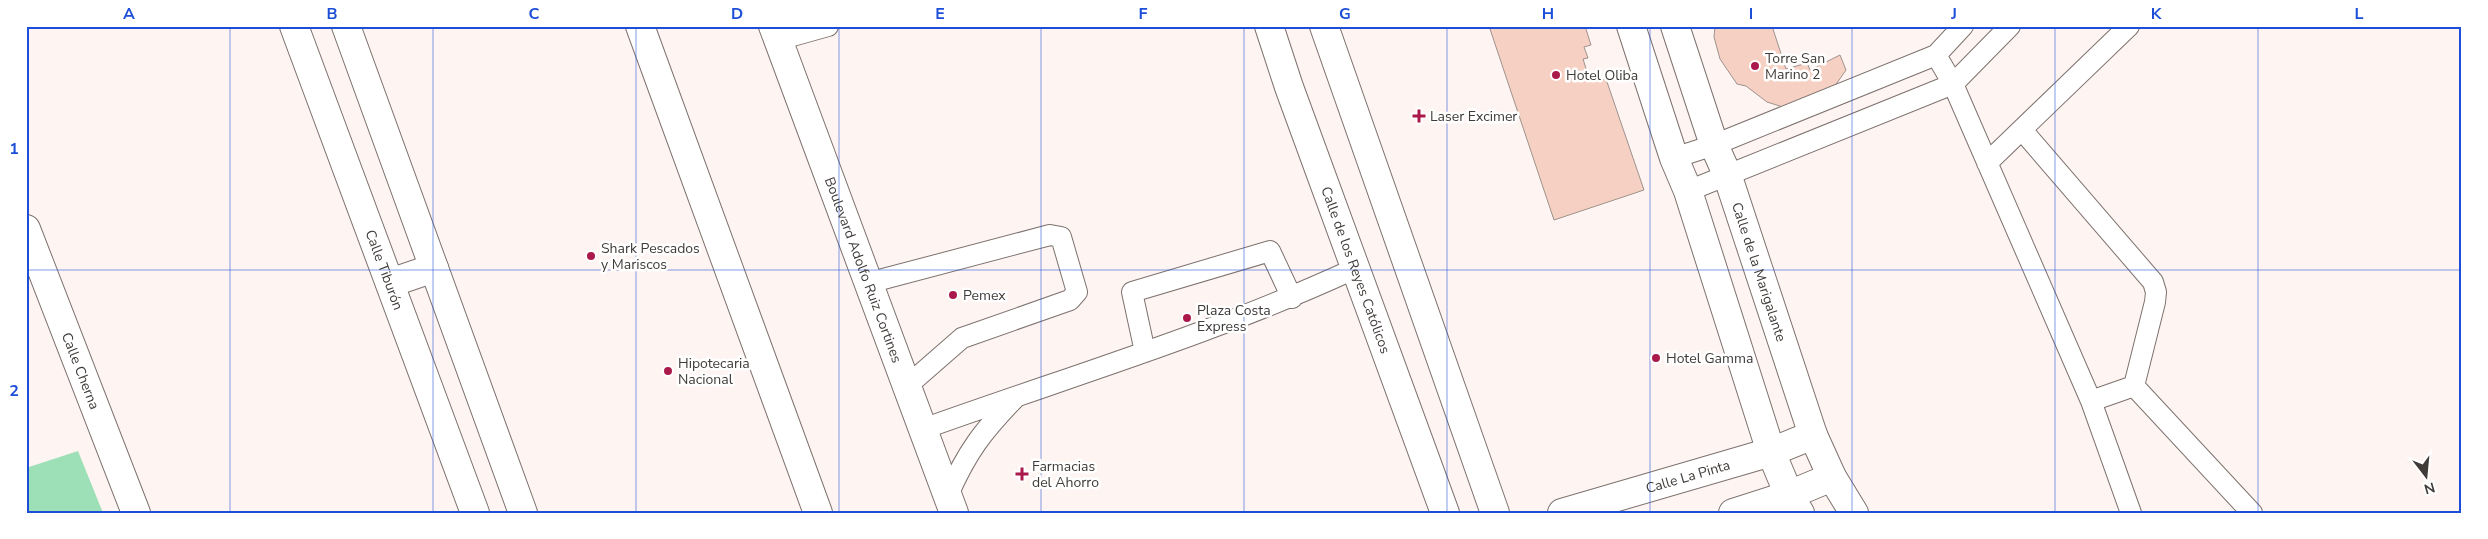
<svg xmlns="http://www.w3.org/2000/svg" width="2488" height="539" font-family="'Nunito Sans',sans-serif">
	<rect width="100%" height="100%" fill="#fef4f1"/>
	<path fill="#9ddfb7" d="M78,451L103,513H26V468Z"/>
	<path fill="#f6d1c3" stroke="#9d928e" d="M1489,26H1585L1591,45L1584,47L1588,58L1583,59L1588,75L1596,72L1599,81L1606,79L1644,190L1554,220Z
		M1715,26H1772L1786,69L1807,63L1810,70L1840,55L1846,70L1828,96L1786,108L1767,102L1746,86L1737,84L1720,59L1714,37Z"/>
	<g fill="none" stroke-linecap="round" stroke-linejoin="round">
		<defs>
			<path id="service" d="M778,40L828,26
				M1936,55L1953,84L2091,401L2131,513
				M2022,130L2153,282L2156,292L2155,302L2134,386L2252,513
				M1674,158L1714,145L1936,55L1963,26
				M1987,163L2129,26
				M1688,191L1953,84L2010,26
				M868,283L1050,235L1061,237L1077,292L1070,300L962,338L907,386
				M1145,352L1132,292L1270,251L1292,298
				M2091,401L2134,386
				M923,429C1068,377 1216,333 1356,268
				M948,495C967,452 982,432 1015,398"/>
			<g id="minor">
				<path id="s1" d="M294,26L475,513"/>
				<path d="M346,26L523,513"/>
				<path id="s2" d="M1269,26L1289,87L1445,513"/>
				<path d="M1324,26L1495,513"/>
				<path d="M1631,26L1674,158L1688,191L1771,452L1789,495L1800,513"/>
				<path id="s3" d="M1675,26L1714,145L1727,174L1813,435L1832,477L1854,513"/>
				<path id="s4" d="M26,229L136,513"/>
				<path id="s5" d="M1562,513L1771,452L1813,435"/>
				<path d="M1733,513L1789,495L1832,477"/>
			</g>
			<path id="tertiary" d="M390,283L434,268"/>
			<g id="primary">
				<path d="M640,26L818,513"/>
				<path id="s6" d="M773,26L954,513"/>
			</g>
		</defs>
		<use href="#service" stroke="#7d726e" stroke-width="22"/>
		<use href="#minor" stroke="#7d726e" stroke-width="30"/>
		<use href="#tertiary" stroke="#7d726e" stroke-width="30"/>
		<use href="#primary" stroke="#7d726e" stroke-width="30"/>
		<use href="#service" stroke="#fff" stroke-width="20"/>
		<use href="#minor" stroke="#fff" stroke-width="28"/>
		<use href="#tertiary" stroke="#fff" stroke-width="28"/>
		<use href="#primary" stroke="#fff" stroke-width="28"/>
	</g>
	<path fill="none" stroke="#1d4ed8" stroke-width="1" stroke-opacity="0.55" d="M230,26V513M433,26V513M636,26V513M839,26V513M1041,26V513M1244,26V513M1447,26V513M1650,26V513M1852,26V513M2055,26V513M2258,26V513M26,270H2462"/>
	<g fill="#ab184a" stroke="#fff" stroke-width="2">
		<circle cx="1755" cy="66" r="5"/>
		<circle cx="1556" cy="75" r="5"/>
		<path d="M1416.5 108.5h5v5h5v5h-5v5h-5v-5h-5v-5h5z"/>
		<circle cx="591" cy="256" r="5"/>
		<circle cx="953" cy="295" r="5"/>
		<circle cx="1187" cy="318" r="5"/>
		<circle cx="1656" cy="358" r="5"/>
		<circle cx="668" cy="371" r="5"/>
		<path d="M1019.5 466.5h5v5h5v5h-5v5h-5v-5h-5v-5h5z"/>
	</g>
	<g text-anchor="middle" stroke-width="5" stroke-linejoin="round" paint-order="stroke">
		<g font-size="14" fill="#3f3b39" stroke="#fff" text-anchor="start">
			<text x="1765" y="63">Torre San<tspan x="1765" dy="16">Marino 2</tspan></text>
			<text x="1566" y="80">Hotel Oliba</text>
			<text x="1430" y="121">Laser Excimer</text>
			<text x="601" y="253">Shark Pescados<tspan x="601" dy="16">y Mariscos</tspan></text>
			<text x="963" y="300">Pemex</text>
			<text x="1197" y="315">Plaza Costa<tspan x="1197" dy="16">Express</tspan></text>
			<text x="1666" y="363">Hotel Gamma</text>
			<text x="678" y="368">Hipotecaria<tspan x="678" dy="16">Nacional</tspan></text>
			<text x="1032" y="471">Farmacias<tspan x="1032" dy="16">del Ahorro</tspan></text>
		</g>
		<g font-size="14" fill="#3f3b39" stroke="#fff">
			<text dy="5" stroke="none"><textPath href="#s1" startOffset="260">Calle Tiburón</textPath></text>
			<text dy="5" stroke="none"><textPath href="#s6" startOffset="260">Boulevard Adolfo Ruiz Cortines</textPath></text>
			<text dy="5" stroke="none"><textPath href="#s2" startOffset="259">Calle de los Reyes Católicos</textPath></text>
			<text dy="5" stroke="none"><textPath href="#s3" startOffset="260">Calle de la Marigalante</textPath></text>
			<text dy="5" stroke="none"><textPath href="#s4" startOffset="152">Calle Cherna</textPath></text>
			<text dy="5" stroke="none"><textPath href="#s5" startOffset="131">Calle La Pinta</textPath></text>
		</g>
	</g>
	<rect width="2488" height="539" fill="none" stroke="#ffffff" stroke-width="55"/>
	<g transform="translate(2426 476) rotate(164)" stroke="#ffffff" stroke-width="4" paint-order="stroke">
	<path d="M0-4L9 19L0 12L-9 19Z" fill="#3f3b39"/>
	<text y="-8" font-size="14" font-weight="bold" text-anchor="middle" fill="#3f3b39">N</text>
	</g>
	<rect x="28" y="28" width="2432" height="484" fill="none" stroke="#1d4ed8" stroke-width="2"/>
	<g font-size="16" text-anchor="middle" font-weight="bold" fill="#1d4ed8">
		<text x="129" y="19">A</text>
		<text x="332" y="19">B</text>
		<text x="534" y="19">C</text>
		<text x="737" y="19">D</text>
		<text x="940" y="19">E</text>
		<text x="1143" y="19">F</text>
		<text x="1345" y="19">G</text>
		<text x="1548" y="19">H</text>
		<text x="1751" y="19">I</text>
		<text x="1954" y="19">J</text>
		<text x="2156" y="19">K</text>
		<text x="2359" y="19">L</text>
		<text x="14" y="154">1</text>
		<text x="14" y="396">2</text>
	</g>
</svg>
